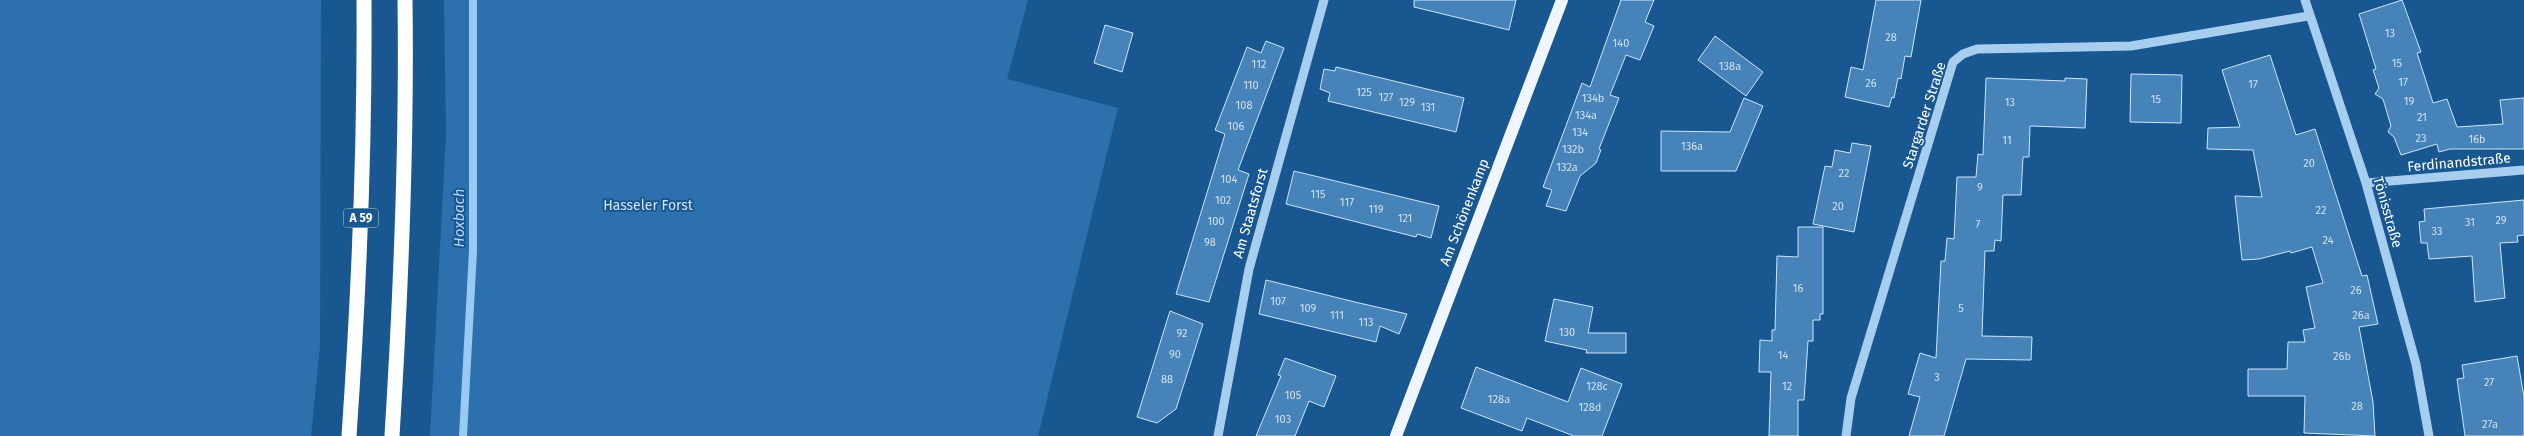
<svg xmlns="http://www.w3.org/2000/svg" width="2524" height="436" font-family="'Fira Sans',sans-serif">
	<rect width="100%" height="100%" fill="#195790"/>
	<path fill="#2c71ae" d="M0,0H321L320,346L311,436H0Z
		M444,0H1028L1007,79L1118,108L1038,436H430L446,134Z"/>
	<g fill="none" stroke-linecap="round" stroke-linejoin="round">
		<path stroke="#9acaf1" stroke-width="8" d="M463,436L473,251V0"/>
	</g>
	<path fill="#4683b9" stroke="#cde6fb" d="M1414,0H1516L1509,30L1414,7Z
		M1621,0H1654L1645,22L1654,26L1640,60L1626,55L1610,95L1619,98L1599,149L1601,150L1596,163L1580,176L1566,211L1546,206L1552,190L1543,187L1582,83L1590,87Z
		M1876,0H1921L1911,57L1905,56L1901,79L1898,78L1894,98L1892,97L1889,107L1845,97L1851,67L1863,70Z
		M2402,0L2421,52L2417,53L2433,103L2447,99L2457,127L2503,124L2500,100L2524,98V149H2450L2439,152L2437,144L2401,155L2394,137L2388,132L2391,126L2383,99L2375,94L2379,88L2373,70L2376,69L2359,14Z
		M1105,25L1133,33L1122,72L1094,63Z
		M1715,36L1763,72L1746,96L1698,60Z
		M1266,41L1284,48L1238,170L1249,174L1209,302L1176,294L1225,134L1215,130L1247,47L1261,53Z
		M2270,55L2296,135L2315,129L2362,276L2367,275L2378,324L2359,327L2373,402L2375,436L2304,433L2305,396H2248V369H2287L2288,342H2305L2303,330L2315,328L2306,287L2323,283L2312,247L2291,253L2290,251L2259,259L2242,260L2235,196L2262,197L2253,150L2207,149L2208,128L2240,127L2222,70Z
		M1336,67L1464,98L1456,132L1328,101L1330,93L1320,89L1324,69L1335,71Z
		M2131,74L2182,75L2181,123L2130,122Z
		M1986,78L2065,81V78L2087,79L2085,128L2030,126L2029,157H2023L2021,195H2003L2001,241L1995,240L1994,251H1985L1982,336L2032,337L2031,360L1966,359L1944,436H1909L1920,397L1908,394L1920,353L1936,358L1941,261H1945L1947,238L1954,239L1957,177H1976L1978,154L1983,155Z
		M1744,98L1763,106L1736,171H1661V131L1730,132Z
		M1852,143L1871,146L1854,232L1813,224L1825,166L1832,167L1835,150L1850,153Z
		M1294,171L1439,206L1431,238L1417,234L1416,237L1286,204Z
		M2524,200V235L2517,236L2518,242L2500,243L2505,298L2475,302L2472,256L2429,259L2427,243H2421L2419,222L2425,221L2424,209Z
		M1798,227H1823V314H1820V320H1813V341H1808L1804,400H1798V436H1769L1771,372H1759L1760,340L1772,341V330H1775L1777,256L1798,257Z
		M1266,280L1355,302L1407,314L1399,334L1380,326L1376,342L1259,314Z
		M1554,299L1593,307L1588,333H1626V353H1586L1587,350L1545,341Z
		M1170,311L1203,324L1176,409L1157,423L1137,417Z
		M2517,356L2524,397V436H2465L2457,379L2464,378L2462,365Z
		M1285,358L1336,376L1324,407L1309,401L1295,436H1256L1281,376L1278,375Z
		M1476,367L1568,402L1581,368L1622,384L1602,436H1574L1527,418L1522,431L1461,408Z"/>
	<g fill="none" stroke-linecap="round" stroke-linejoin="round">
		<path stroke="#a7ceef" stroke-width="9" d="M2305,0L2366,183L2416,364L2429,436
			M2366,183L2524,170
			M1218,436L1249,269L1324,0
			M1846,436L1851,398L1953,62L1963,54L1977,49L2131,46L2308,16"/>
		<path stroke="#eff6ff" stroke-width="12" d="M1396,436L1562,0"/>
		<path stroke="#fff" stroke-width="15" d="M349,436C359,291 365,146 364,0
			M392,436C401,291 407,146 405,0"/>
	</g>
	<g text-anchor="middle" stroke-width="4" stroke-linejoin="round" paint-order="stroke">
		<g font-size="11" fill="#d1e0ee">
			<text x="2390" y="37">13</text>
			<text x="1891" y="41">28</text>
			<text x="1621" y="47">140</text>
			<text x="2397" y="67">15</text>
			<text x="1259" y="68">112</text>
			<text x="1730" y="70">138a</text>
			<text x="2403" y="86">17</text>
			<text x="1871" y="87">26</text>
			<text x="2253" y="88">17</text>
			<text x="1251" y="89">110</text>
			<text x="1364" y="96">125</text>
			<text x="1386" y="101">127</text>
			<text x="1593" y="102">134b</text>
			<text x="2156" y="103">15</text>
			<text x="2409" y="105">19</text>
			<text x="1407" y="106">129</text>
			<text x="2010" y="106">13</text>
			<text x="1244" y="109">108</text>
			<text x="1428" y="111">131</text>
			<text x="1586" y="119">134a</text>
			<text x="2422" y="121">21</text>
			<text x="1236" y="130">106</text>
			<text x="1580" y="136">134</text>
			<text x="2421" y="142">23</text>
			<text x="2477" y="143">16b</text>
			<text x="2007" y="144">11</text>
			<text x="1692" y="150">136a</text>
			<text x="1573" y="153">132b</text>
			<text x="2309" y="167">20</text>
			<text x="1567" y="171">132a</text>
			<text x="1844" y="177">22</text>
			<text x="1229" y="183">104</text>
			<text x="1980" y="191">9</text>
			<text x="1318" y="198">115</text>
			<text x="1223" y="204">102</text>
			<text x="1347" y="206">117</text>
			<text x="1838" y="210">20</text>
			<text x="1376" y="213">119</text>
			<text x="2321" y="214">22</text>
			<text x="1405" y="222">121</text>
			<text x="2501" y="224">29</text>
			<text x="1216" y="225">100</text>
			<text x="2470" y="226">31</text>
			<text x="1978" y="228">7</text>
			<text x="2437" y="235">33</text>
			<text x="2328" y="244">24</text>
			<text x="1210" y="246">98</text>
			<text x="1798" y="292">16</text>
			<text x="2356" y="294">26</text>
			<text x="1278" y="305">107</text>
			<text x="1308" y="312">109</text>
			<text x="1961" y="312">5</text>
			<text x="1337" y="319">111</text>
			<text x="2361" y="319">26a</text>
			<text x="1366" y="326">113</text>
			<text x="1567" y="336">130</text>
			<text x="1182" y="337">92</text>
			<text x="1175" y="358">90</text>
			<text x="1783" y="359">14</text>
			<text x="2342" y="360">26b</text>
			<text x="1937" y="381">3</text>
			<text x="1167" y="383">88</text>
			<text x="2489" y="386">27</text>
			<text x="1597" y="390">128c</text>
			<text x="1787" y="390">12</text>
			<text x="1293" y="399">105</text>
			<text x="1499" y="403">128a</text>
			<text x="2357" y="410">28</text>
			<text x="1590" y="411">128d</text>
			<text x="1283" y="423">103</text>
			<text x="2490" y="428">27a</text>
		</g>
		<rect fill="#195790" stroke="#bacdde" stroke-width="1" x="343.5" y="208.5" width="35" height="19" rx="4"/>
		<g font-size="12" font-weight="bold" fill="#fff">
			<text x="361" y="222">A 59</text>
		</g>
		<g font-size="14" fill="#fff" stroke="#195790">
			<text transform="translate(1924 115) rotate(-72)" y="5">Stargarder Straße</text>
			<text transform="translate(2459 162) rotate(-5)" y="5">Ferdinandstraße</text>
			<text transform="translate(1464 212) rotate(-69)" y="5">Am Schönenkamp</text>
			<text transform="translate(2388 212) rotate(74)" y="5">Tönisstraße</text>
			<text transform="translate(1250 213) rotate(-74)" y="5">Am Staatsforst</text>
		</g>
		<g font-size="14" fill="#cde6fb" stroke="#195790">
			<text x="648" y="210">Hasseler Forst</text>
		</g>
		<g font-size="15" font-style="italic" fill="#b3d7f6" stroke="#195790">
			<text transform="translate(459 218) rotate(-90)" y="5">Hoxbach</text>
		</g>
	</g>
</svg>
